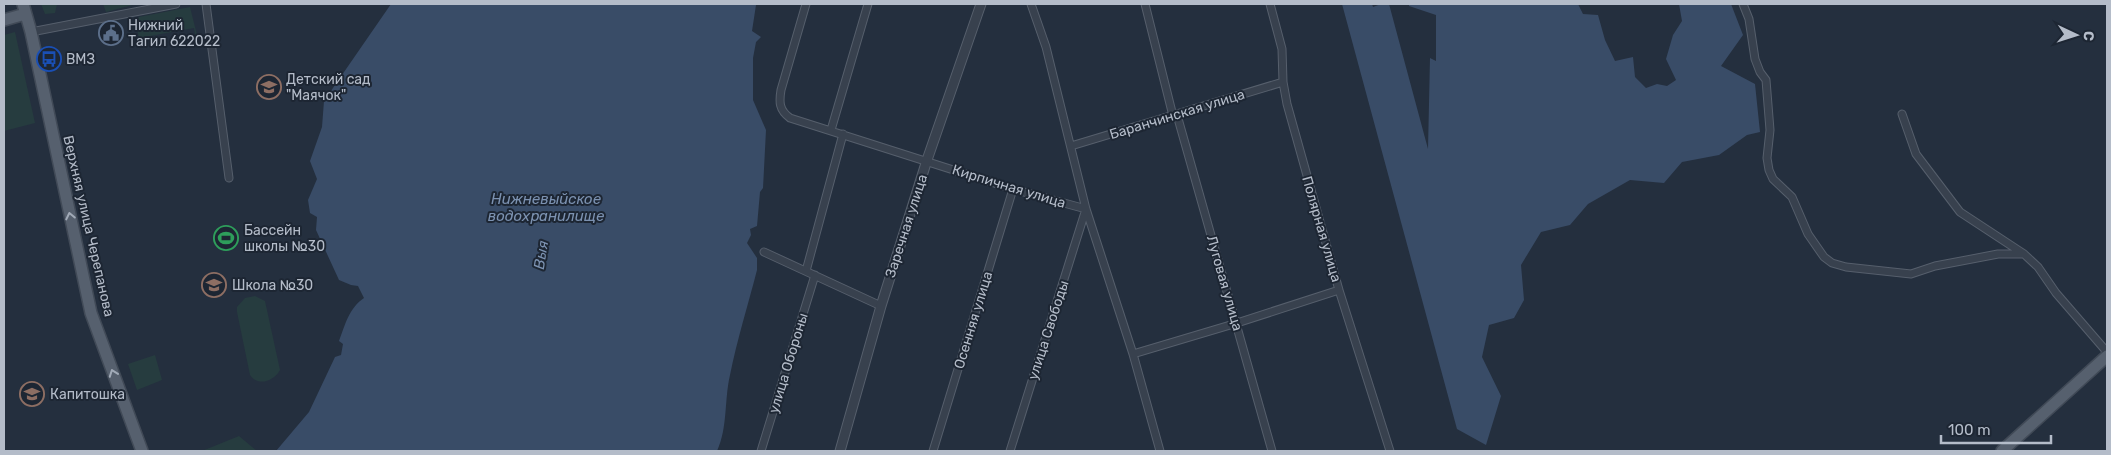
<svg xmlns="http://www.w3.org/2000/svg" width="2111" height="455" font-family="Rubik,sans-serif">
	<rect width="100%" height="100%" fill="#242f3e"/>
	<path fill="#263c3f" d="M41,4H57L55,13L45,14Z
		M103,4H136L106,12Z
		M190,7L200,47L197,48L194,28L139,38L136,23L139,17Z
		M15,32L35,123L4,131V35Z
		M255,296L265,301L280,370C274,381 258,387 250,375L237,312V307L245,298Z
		M155,355L162,380L137,390L128,364Z
		M239,436L257,451H202Z"/>
	<path fill="#394c67" d="M391,4H760L756,5L752,31L761,37L756,42L753,58V100L766,130L763,188L760,192L757,226L750,229L751,235L747,243L757,258V270C748,305 737,340 730,375C724,401 728,427 717,451H276L309,412L335,357L341,355L343,344L339,341C345,325 349,308 364,298L358,286L351,285L339,280L316,230L317,217L310,213L308,200L317,179L310,161L322,127L324,101Z
		M1342,4H1372L1373,7L1381,4H1389L1428,149L1430,58L1436,61V15L1409,6V4H1578L1583,14L1598,15L1605,40L1615,61L1633,57L1635,77L1646,88L1657,84L1667,86L1676,80L1666,59L1673,35L1682,21L1679,4H1731L1743,35L1721,66L1755,84L1760,132L1747,135L1719,155L1682,162L1664,183L1630,180L1588,204L1570,225L1541,232L1521,265L1524,300L1514,318L1489,325L1482,357L1501,396L1486,445L1457,429Z"/>
	<g fill="none" stroke-linecap="round" stroke-linejoin="round">
		<defs>
			<path id="minor" d="M206,4L229,178
				M806,4L781,90C779,102 779,110 790,118L1013,189L1086,209L1010,451
				M1031,4L1046,47L1086,209L1133,354L1160,451
				M1145,4L1173,116
				M1270,4L1282,49L1283,82L1287,104L1339,290L1390,451
				M1743,4L1749,19L1755,59L1760,72L1766,80L1770,130L1767,158L1769,170L1773,179L1792,197L1808,234L1824,257L1832,263L1846,267L1911,274L1935,266L1998,254H2024
				M31,32L176,4
				M1902,114L1916,154L1960,212L2024,254L2038,267L2056,293L2107,352
				M1177,115L1272,451
				M831,130L868,4
				M1071,146L1283,82
				M764,252L881,306
				M806,271L843,134
				M1133,354L1237,323L1339,290
				M761,451L815,275
				M933,451L1013,189"/>
			<path id="tertiary" d="M840,451L881,306L927,160L981,4"/>
			<path id="primary" d="M23,4L31,32L91,313L142,451
				M4,20L25,14
				M2002,451L2107,356"/>
		</defs>
		<use href="#minor" stroke="#565f6c" stroke-width="9"/>
		<use href="#tertiary" stroke="#565f6c" stroke-width="11"/>
		<use href="#primary" stroke="#414a57" stroke-width="14"/>
		<use href="#minor" stroke="#38414e" stroke-width="7"/>
		<use href="#tertiary" stroke="#38414e" stroke-width="9"/>
		<use href="#primary" stroke="#56606e" stroke-width="11"/>
	</g>
	<defs><path id="oneway-chevron" d="M-2-3.5L2.5 0L-2 3.5" fill="none" stroke-width="1.6" stroke-linecap="round" stroke-linejoin="round" transform="scale(1.25)"/></defs>
	<g stroke="#a1aab7">
		<use href="#oneway-chevron" transform="translate(70 216) rotate(-102)"/>
		<use href="#oneway-chevron" transform="translate(113 373) rotate(-110)"/>
	</g>
	<defs>
		<symbol id="civic-ring" viewBox="-11 -11 22 22"><circle r="9.5" fill="#1d2633" stroke="#5c6f8a" stroke-width="1.5"/><path d="M-.6-6.5H3V-4.5H.6V-3L4-1V1h2V6H-6V1h2V-1L-.6-3ZM-1.2 2.5V6h2.4V2.5Z" fill="#5c6f8a"/></symbol>
		<symbol id="bus-ring" viewBox="-11 -11 22 22"><circle r="9.5" fill="#1d2633" stroke="#1a4fb4" stroke-width="1.5"/><path d="M-5-6H5V4H4V6H2V4H-2V6H-4V4H-5ZM-3.5-4V0h7V-4ZM-3.5 1.2v1.5H-2V1.2ZM2 1.2v1.5H3.5V1.2Z" fill="#1a4fb4"/></symbol>
		<symbol id="school-ring" viewBox="-11 -11 22 22"><circle r="9.5" fill="#1d2633" stroke="#8d6e63" stroke-width="1.5"/><path d="M0-5L7-2L0 1L-7-2ZM-4 1L0 2.5L4 1V4Q0 6-4 4Z" fill="#8d6e63"/></symbol>
		<symbol id="stadium-ring" viewBox="-11 -11 22 22"><circle r="9.5" fill="#1d2633" stroke="#2e9e5b" stroke-width="1.5"/><path d="M0-5a6.5 5 0 1 0 0 10a6.5 5 0 1 0 0-10ZM-3.5-1.8h7v3.6h-7Z" fill="#2e9e5b"/></symbol>
	</defs>
	<g fill-rule="evenodd">
		<use href="#civic-ring" x="97" y="19" width="28" height="28"/>
		<use href="#bus-ring" x="35" y="45" width="28" height="28"/>
		<use href="#school-ring" x="255" y="73" width="28" height="28"/>
		<use href="#stadium-ring" x="212" y="224" width="28" height="28"/>
		<use href="#school-ring" x="200" y="271" width="28" height="28"/>
		<use href="#school-ring" x="18" y="380" width="28" height="28"/>
	</g>
	<g text-anchor="middle" stroke-width="4" stroke-linejoin="round" paint-order="stroke">
		<g font-size="14" fill="#b4bcc9" stroke="#1d2633" text-anchor="start">
			<text x="128" y="30">Нижний<tspan x="128" dy="16">Тагил 622022</tspan></text>
			<text x="66" y="64">ВМЗ</text>
			<text x="286" y="84">Детский сад<tspan x="286" dy="16">"Маячок"</tspan></text>
			<text x="244" y="235">Бассейн<tspan x="244" dy="16">школы №30</tspan></text>
			<text x="232" y="290">Школа №30</text>
			<text x="50" y="399">Капитошка</text>
		</g>
		<g font-size="14" fill="#b4bcc9" stroke="#1d2633">
			<text transform="translate(1177 114) rotate(-17)" y="5">Баранчинская улица</text>
			<text transform="translate(1009 186) rotate(17)" y="5">Кирпичная улица</text>
			<text transform="translate(89 226) rotate(77)" y="5">Верхняя улица Черепанова</text>
			<text transform="translate(906 226) rotate(-72)" y="5">Заречная улица</text>
			<text transform="translate(1322 229) rotate(74)" y="5">Полярная улица</text>
			<text transform="translate(1225 283) rotate(74)" y="5">Луговая улица</text>
			<text transform="translate(973 320) rotate(-73)" y="5">Осенняя улица</text>
			<text transform="translate(1048 330) rotate(-72)" y="5">улица Свободы</text>
			<text transform="translate(788 363) rotate(-73)" y="5">улица Обороны</text>
		</g>
		<g font-size="15" font-style="italic" fill="#7c92b1" stroke="#1d2633">
			<text x="546" y="204">Нижневыйское<tspan x="546" dy="17">водохранилище</tspan></text>
			<text transform="translate(541 255) rotate(-81)" y="5">Выя</text>
		</g>
	</g>
	<rect width="2111" height="455" fill="none" stroke="#b4bcc9" stroke-width="10"/>
	<g transform="translate(2076 35) rotate(94)" stroke="#1d2633" stroke-width="4" paint-order="stroke">
	<path d="M0-4L9 19L0 12L-9 19Z" fill="#b4bcc9"/>
	<text y="-8" font-size="14" font-weight="bold" text-anchor="middle" fill="#b4bcc9">С</text>
	</g>
	<path d="M1941 435v8h110v-8" fill="none" stroke="#b4bcc9" stroke-width="2.5"/>
	<text x="1948" y="435" font-size="15" fill="#b4bcc9" stroke="#1d2633" stroke-width="4" paint-order="stroke">100 m</text>
</svg>
